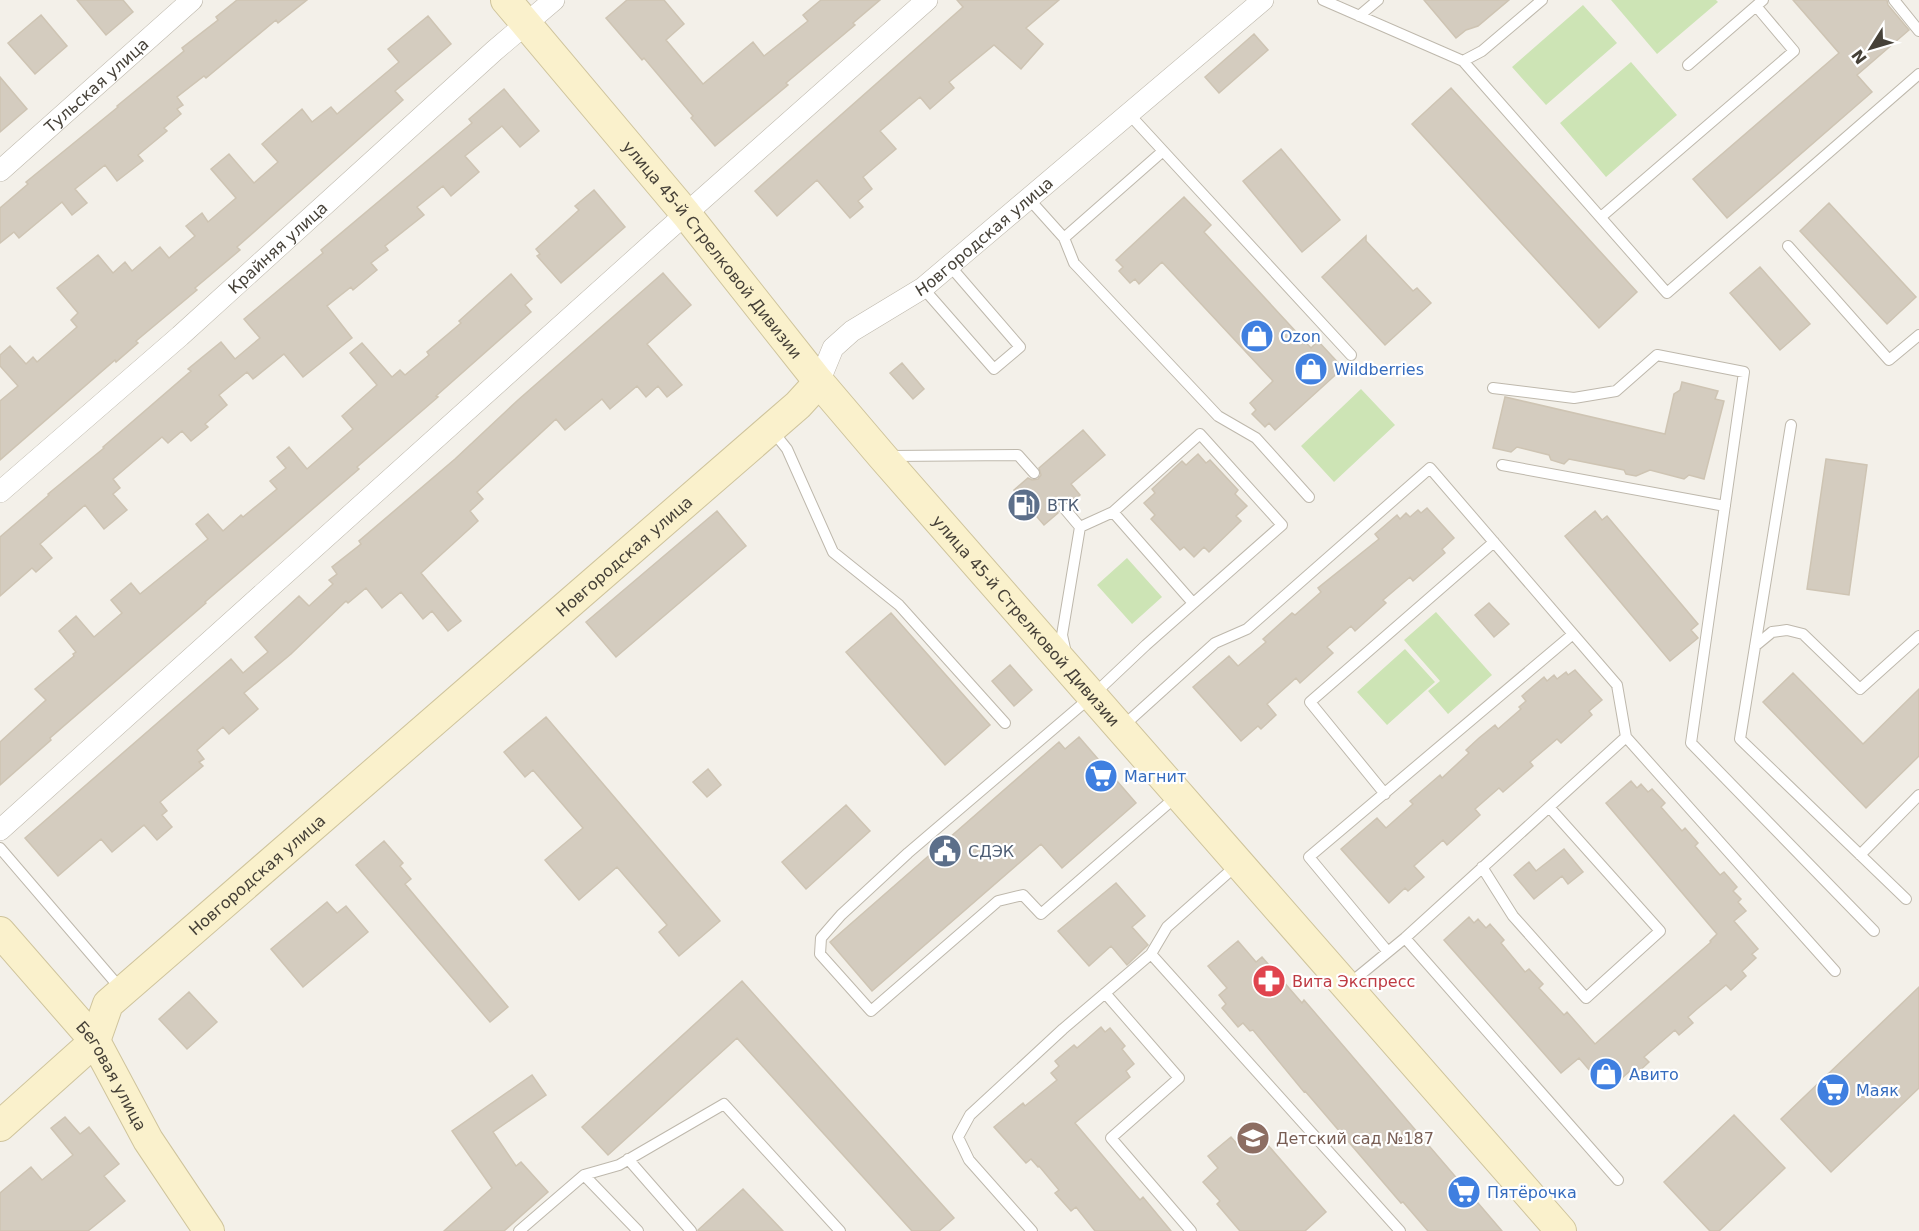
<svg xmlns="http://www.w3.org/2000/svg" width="1919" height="1231" font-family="'DejaVu Sans',sans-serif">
	<rect width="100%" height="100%" fill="#f3f0e9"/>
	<path fill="#cde4b5" d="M1611,0H1716L1718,2L1657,54Z
		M1583,5L1617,43L1546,105L1512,67Z
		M1631,62L1677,115L1606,177L1560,123Z
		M1361,389L1395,425L1334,482L1301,446Z
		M1127,558L1162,597L1132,624L1097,585Z
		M1436,612L1492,675L1448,714L1428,691L1440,681L1404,640Z
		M1405,649L1435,682L1387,725L1357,692Z"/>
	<path fill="#d4ccbf" stroke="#cec4b3" stroke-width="1.5" d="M77,0H123L133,12L106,35Z
		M237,0H307L278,23L276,20L206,78L204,76L177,97L183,105L177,109L181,114L164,128L167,131L138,155L143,161L117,181L105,165L75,189L87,203L72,215L62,202L19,238L14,232L0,243V208L28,184L26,182L118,107L117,106L184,51L182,48L218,20L216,17Z
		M627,0H664L684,24L666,40L703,84L753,42L764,56L808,21L803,15L821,0H880L853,23L855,25L786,83L788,85L715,146L691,118L693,116L644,58L642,60L606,18Z
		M957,0H1059L1026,28L1043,44L1021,69L994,45L949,82L954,88L930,109L920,97L880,131L896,149L863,177L872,189L858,201L863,207L850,218L817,180L777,216L755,191L963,7Z
		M1424,0H1509L1478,26L1466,30L1456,38Z
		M1793,0H1887L1888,5L1909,30L1857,75L1872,92L1727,218L1693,179L1839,53Z
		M41,15L67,46L35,74L8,43Z
		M428,16L451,44L395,91L403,100L237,247L240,250L195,288L197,290L136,341L138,343L116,362L115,360L0,460V401L18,386L0,366V355L10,346L26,364L33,357L37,362L77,327L71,320L78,313L57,288L98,255L113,273L125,262L132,271L160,247L169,258L195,236L186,226L202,213L208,222L236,198L211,169L229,154L254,183L278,162L262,144L302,109L312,122L331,107L337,114L399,62L388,49Z
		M1254,34L1268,50L1219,93L1205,77Z
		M0,77L27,109L0,132Z
		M1451,88L1637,292L1599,328L1412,124Z
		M504,89L539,131L520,147L502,126L465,156L479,172L451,196L443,186L417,207L424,215L385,246L388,250L371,263L377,270L353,290L351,287L327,306L352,338L303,377L284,354L253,379L247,372L219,395L227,405L205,424L208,427L191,441L182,431L168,443L162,437L113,479L120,488L113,494L127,510L104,529L85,505L40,544L52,558L36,572L32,568L0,596V537L49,495L48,494L104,448L103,447L191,371L188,369L221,342L235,359L260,338L244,319L323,253L321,250L472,123L469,119Z
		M1281,149L1340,220L1302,252L1243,181Z
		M594,190L625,227L561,283L537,256L540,254L536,249L579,210L575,206Z
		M1184,197L1211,225L1204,232L1311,348L1318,341L1343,368L1275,430L1269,423L1265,427L1252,414L1256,410L1250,403L1273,381L1162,262L1139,284L1135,279L1130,283L1119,271L1123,267L1116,260Z
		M1829,203L1916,297L1887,324L1800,231Z
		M1366,236V241L1413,291L1417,288L1431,303L1385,345L1322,277Z
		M1760,267L1810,324L1780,350L1730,293Z
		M663,273L691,305L647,344L682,385L667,397L658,386L646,397L637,386L610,409L602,399L565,430L556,419L477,492L483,499L470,511L478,521L421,573L461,621L448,631L432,611L423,619L401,592L382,608L366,588L348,603L346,601L291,654L244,693L258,709L229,734L223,727L197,750L204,759L199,762L203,766L160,802L167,811L162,815L172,827L157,840L144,825L112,852L101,839L58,876L25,838L231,659L243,673L268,652L255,637L299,596L309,606L333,584L329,580L337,574L332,567L361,544L359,541L455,459L518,400Z
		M511,274L532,299L525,305L531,312L436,396L438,397L357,467L359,469L205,602L206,603L50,738L51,740L0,785V742L46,700L35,689L74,656L73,654L76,652L59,631L76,616L94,637L122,613L111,600L131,583L140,594L208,539L196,524L208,514L223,531L241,515L243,517L277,489L270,481L286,468L277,457L289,447L307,469L353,429L342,416L377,385L350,353L362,343L392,377L400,370L405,375L429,355L427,352L461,323L459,321Z
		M902,363L924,389L913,399L890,373Z
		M1682,382L1718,391L1715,399L1724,401L1704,479L1689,475L1684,479L1650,470L1636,476L1626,474L1624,470L1569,459L1564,464L1551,460L1549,455L1517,447L1511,452L1493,448L1505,397L1665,434L1674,394L1680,390Z
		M1083,430L1105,455L1071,484L1080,495L1070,503L1066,501L1060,502L1057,506L1058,513L1044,525L1014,490L1028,478L1032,480L1038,479L1041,475L1039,468Z
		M1198,454L1206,463L1210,460L1238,490L1235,494L1247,506L1236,516L1241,521L1209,552L1204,547L1194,557L1184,547L1180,550L1151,519L1155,515L1144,503L1155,493L1152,489L1182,461L1186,465Z
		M1826,459L1867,465L1849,595L1807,589Z
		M1427,508L1454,538L1442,549L1445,553L1413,581L1410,577L1383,600L1386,603L1355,631L1351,626L1327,647L1333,653L1300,683L1296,678L1267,704L1276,715L1261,729L1258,726L1241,741L1193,687L1229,656L1238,666L1266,642L1263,639L1292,613L1295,615L1321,592L1318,588L1379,539L1375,534L1397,515L1400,519L1406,513L1410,517L1418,510L1421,513Z
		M717,511L746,546L616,657L586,622Z
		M1595,511L1602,520L1607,516L1698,624L1691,630L1698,638L1670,661L1565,536Z
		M1489,603L1509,624L1494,637L1475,615Z
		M891,613L990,725L945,765L846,652Z
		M1010,665L1032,690L1014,706L992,681Z
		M1575,670L1602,700L1589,711L1592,715L1561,743L1557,739L1530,762L1533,766L1503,792L1499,788L1475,809L1480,815L1447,845L1443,840L1414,866L1424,877L1408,891L1405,888L1389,903L1341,849L1377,818L1386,828L1413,804L1410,801L1440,775L1442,778L1469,753L1466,750L1479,738L1495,725L1498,729L1521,709L1519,707L1526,701L1522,696L1544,677L1547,681L1554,675L1557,679L1566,672L1568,675Z
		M1793,673L1863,744L1919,689V756L1866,808L1763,702Z
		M546,717L720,921L679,956L659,932L667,925L617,867L579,900L545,860L583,828L533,770L525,777L504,752Z
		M1079,737L1136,803L1062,868L1041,844L872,991L830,942L1059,742L1065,749Z
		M708,769L721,785L707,797L693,782Z
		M1631,781L1637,788L1641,784L1648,792L1652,789L1665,803L1661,807L1682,831L1685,828L1698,843L1695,846L1720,875L1724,872L1737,887L1733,891L1741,899L1738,902L1746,911L1734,921L1758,949L1752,954L1756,958L1742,971L1746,976L1731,990L1726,985L1697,1009L1688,1017L1693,1023L1679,1035L1675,1030L1644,1057L1649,1062L1634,1076L1630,1071L1615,1084L1611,1080L1604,1087L1579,1058L1561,1073L1444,940L1469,917L1474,923L1478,919L1486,928L1490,924L1504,940L1501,943L1525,972L1529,969L1543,984L1539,988L1564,1015L1567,1012L1595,1044L1711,942L1710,941L1717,934L1606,803Z
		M846,805L870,831L806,889L782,862Z
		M384,841L403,863L400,866L411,879L405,884L508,1007L490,1022L356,865Z
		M1564,849L1583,872L1568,884L1562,876L1534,899L1514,875L1529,862L1536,871Z
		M1116,883L1145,916L1132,927L1148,945L1127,965L1111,946L1089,966L1058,931Z
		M327,902L337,913L346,906L368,932L303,987L271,949Z
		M1238,941L1256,962L1262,957L1302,1003L1304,1000L1502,1231H1428L1403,1202L1401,1203L1305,1091L1304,1092L1253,1030L1250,1031L1243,1023L1238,1027L1222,1008L1226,1004L1219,995L1227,988L1208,966Z
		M742,981L954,1218L939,1231H912L737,1038L608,1155L582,1127Z
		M1919,987V1088L1831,1172L1781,1119Z
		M189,992L217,1022L187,1049L159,1019Z
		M1101,1027L1105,1032L1110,1028L1125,1046L1122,1049L1134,1064L1126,1071L1130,1077L1075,1123L1140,1200L1143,1197L1171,1231H1095L1076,1207L1071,1211L1055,1193L1059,1190L1039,1166L1038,1167L1031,1159L1026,1163L994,1127L1023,1103L1025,1106L1057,1080L1051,1073L1059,1066L1055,1061L1074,1045L1077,1048Z
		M532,1075L546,1095L493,1132L516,1166L521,1162L548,1192L504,1231H444L492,1188L452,1131Z
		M1734,1115L1785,1168L1719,1231H1710L1664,1182Z
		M65,1117L80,1134L89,1127L119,1164L104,1176L125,1201L88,1231H0V1193L31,1167L42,1180L73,1155L51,1128Z
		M1260,1136L1326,1212L1305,1231H1240L1217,1204L1220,1201L1203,1182L1218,1168L1208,1156L1231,1137L1243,1151Z
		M743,1189L783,1231H698V1230Z"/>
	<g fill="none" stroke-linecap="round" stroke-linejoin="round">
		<defs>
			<path id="lane" d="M1323,0L1463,61L1667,293L1919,74
				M1894,0L1919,31
				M1359,16L1378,0
				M1463,61L1482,51L1542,0
				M1688,65L1763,0
				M1129,114L1351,355
				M1029,199L1064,238L1163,151
				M1601,217L1794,51L1756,6
				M1064,238L1074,263L1218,416L1256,438L1309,497
				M1788,246L1889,360L1919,335
				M923,288L994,369L1020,347L950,266
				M1493,388L1574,398L1616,391L1657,355L1744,372L1691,743L1874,931
				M1791,425L1740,739L1906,899
				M771,429L787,449L833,552L899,605L1005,723
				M889,456L1018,455L1034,473
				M1502,465L1725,506
				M1064,508L1080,527L1062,635L1066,653
				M1113,512L1193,603
				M1080,527L1113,512L1200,434L1282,525L1146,645L1092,696L908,853L841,915L821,938L820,954L871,1011L998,901L1023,895L1041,914L1178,795
				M1755,646L1772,632L1787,630L1803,634L1860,689L1919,636
				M1122,727L1215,643L1247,629L1430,468L1573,634
				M1385,794L1310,702L1494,542
				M0,848L121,989
				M1860,855L1919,795
				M1482,867L1513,916L1586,998L1660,931L1549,807
				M1405,938L1618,1180
				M1388,952L1309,857L1573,634L1617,685L1626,737
				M1151,954L1400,1231
				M1349,984L1405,938L1626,737L1835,971
				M1105,993L1179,1078L1111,1138L1191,1231
				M628,1159L691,1231
				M584,1175L638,1231
				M519,1231L584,1175L619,1165L724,1104L840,1231
				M1032,1231L969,1160L958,1137L970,1115L1063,1029L1151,954L1167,927L1238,864"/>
			<g id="street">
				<path id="s1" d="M0,171L192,0"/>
				<path id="s2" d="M819,382L833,348L852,331L923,288L1263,0"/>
				<path id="s3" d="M0,492L180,336L494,51L554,0"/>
				<path d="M0,830L662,235L927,0"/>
			</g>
			<g id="secondary">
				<path id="s4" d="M506,0L686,214L819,382L882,456L1561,1231"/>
				<path id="s5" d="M0,932L95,1041L148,1140L209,1231"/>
				<path id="s6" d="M0,1126L95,1041L108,1004L798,405L819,382"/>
			</g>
		</defs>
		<use href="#lane" stroke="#beb8ac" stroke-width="12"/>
		<use href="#street" stroke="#beb8ac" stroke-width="22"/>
		<use href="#secondary" stroke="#cfc49c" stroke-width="32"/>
		<use href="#lane" stroke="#fff" stroke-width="10"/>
		<use href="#street" stroke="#fff" stroke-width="21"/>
		<use href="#secondary" stroke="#faf1cc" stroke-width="30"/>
	</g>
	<defs>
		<symbol id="shop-disc" viewBox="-11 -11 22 22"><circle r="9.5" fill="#3f7fe0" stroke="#fff"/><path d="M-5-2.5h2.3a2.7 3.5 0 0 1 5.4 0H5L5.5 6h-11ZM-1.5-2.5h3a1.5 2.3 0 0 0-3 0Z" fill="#fff"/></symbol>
		<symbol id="fuel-disc" viewBox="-11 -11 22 22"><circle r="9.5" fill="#5c6f8a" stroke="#fff"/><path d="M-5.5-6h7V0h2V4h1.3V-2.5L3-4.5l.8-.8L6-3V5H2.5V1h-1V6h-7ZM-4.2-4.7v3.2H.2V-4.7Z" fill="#fff"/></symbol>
		<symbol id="supermarket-disc" viewBox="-11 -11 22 22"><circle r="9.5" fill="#3f7fe0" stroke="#fff"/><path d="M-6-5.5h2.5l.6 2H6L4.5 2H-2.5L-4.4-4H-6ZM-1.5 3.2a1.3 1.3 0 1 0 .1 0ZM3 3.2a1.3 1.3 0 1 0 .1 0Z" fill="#fff"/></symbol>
		<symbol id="civic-disc" viewBox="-11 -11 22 22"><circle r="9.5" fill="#5c6f8a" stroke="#fff"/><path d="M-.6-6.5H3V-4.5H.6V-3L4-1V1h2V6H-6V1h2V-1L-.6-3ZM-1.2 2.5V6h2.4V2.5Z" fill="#fff"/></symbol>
		<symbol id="pharmacy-disc" viewBox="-11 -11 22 22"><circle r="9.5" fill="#e0444e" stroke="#fff"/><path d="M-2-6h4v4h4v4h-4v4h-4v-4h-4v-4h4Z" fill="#fff"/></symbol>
		<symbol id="school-disc" viewBox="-11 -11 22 22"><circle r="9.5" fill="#8d6e63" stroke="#fff"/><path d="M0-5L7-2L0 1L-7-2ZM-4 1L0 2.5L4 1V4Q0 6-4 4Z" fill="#fff"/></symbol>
	</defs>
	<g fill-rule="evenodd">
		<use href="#shop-disc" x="1238" y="317" width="38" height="38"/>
		<use href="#shop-disc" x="1292" y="350" width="38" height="38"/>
		<use href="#fuel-disc" x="1005" y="486" width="38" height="38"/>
		<use href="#supermarket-disc" x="1082" y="757" width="38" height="38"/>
		<use href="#civic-disc" x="926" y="832" width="38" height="38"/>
		<use href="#pharmacy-disc" x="1250" y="962" width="38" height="38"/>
		<use href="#shop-disc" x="1587" y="1055" width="38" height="38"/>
		<use href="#supermarket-disc" x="1814" y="1071" width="38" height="38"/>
		<use href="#school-disc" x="1234" y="1119" width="38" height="38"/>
		<use href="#supermarket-disc" x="1445" y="1173" width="38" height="38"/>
	</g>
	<g text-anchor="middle" stroke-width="4.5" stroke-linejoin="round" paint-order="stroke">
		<g font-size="16" fill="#464138" stroke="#fff">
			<text dy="6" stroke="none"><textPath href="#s1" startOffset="129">Тульская улица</textPath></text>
			<text dy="6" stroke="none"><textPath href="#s2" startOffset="225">Новгородская улица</textPath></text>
			<text dy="6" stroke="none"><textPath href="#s3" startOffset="370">Крайняя улица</textPath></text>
			<text dy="6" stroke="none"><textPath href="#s4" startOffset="324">улица 45-й Стрелковой Дивизии</textPath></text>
			<text dy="6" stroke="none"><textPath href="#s6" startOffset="850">Новгородская улица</textPath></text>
			<text dy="6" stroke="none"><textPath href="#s4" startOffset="810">улица 45-й Стрелковой Дивизии</textPath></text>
			<text dy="6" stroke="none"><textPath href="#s6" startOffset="364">Новгородская улица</textPath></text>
			<text dy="6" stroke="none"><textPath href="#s5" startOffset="183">Беговая улица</textPath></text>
		</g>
		<g font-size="16" fill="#366cbe" stroke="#fff" text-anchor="start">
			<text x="1280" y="342">Ozon</text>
			<text x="1334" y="375">Wildberries</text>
			<text x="1124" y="782">Магнит</text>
			<text x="1629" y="1080">Авито</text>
			<text x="1856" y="1096">Маяк</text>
			<text x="1487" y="1198">Пятёрочка</text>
		</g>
		<g font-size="16" fill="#4e5e75" stroke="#fff" text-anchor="start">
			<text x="1047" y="511">ВТК</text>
			<text x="968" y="857">СДЭК</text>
		</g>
		<g font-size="16" fill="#be3a42" stroke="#fff" text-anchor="start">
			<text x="1292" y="987">Вита Экспресс</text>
		</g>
		<g font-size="16" fill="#785e54" stroke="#fff" text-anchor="start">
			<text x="1276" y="1144">Детский сад №187</text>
		</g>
	</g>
	<g transform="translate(1871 48) rotate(233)" stroke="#ffffff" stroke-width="4.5" paint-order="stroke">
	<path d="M0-4.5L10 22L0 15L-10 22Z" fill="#464138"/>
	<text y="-9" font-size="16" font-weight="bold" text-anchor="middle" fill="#464138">N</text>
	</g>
</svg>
